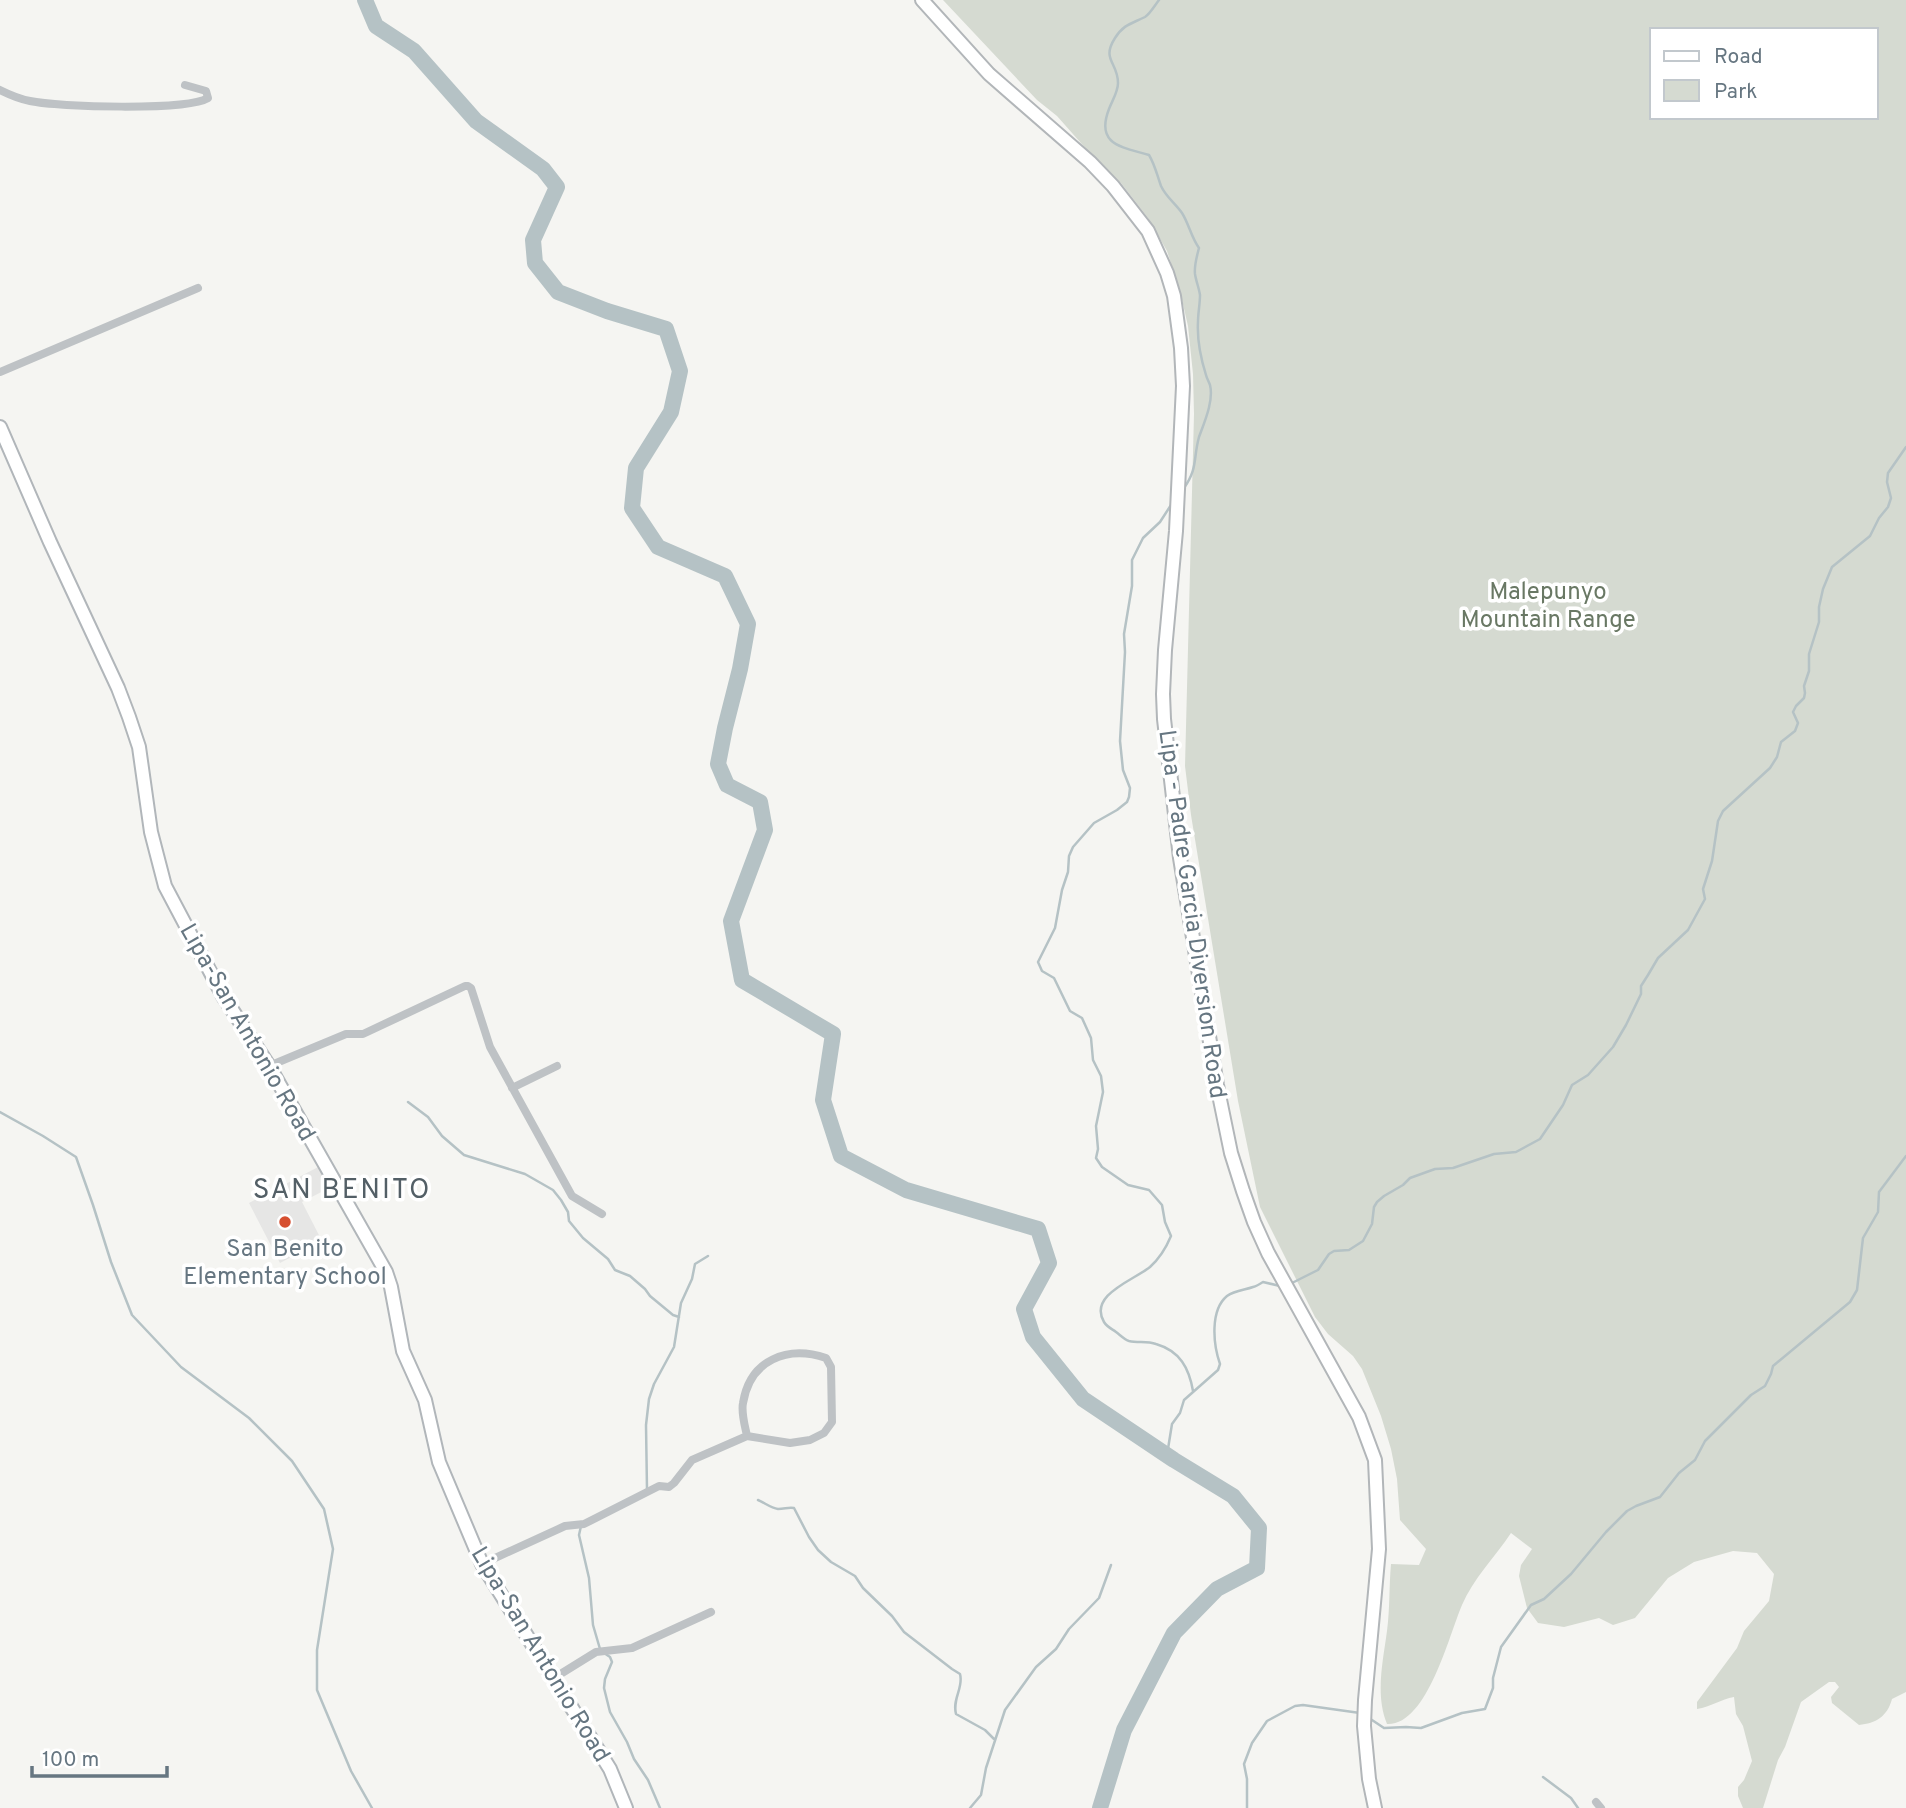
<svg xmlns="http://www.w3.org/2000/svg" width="1906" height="1808" font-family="Overpass,sans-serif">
	<rect width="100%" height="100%" fill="#f5f5f2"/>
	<path fill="#e6e6e5" d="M322,1165L333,1186L302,1202L322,1241L280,1263L249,1203Z"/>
	<path fill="#d5dad1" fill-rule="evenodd" d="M943,0H1906V1692L1892,1699C1887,1717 1876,1723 1859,1725L1832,1703L1831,1697L1839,1687L1835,1682H1829L1801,1702L1785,1747L1778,1760L1763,1808H1743L1738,1796V1787L1744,1780L1752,1761L1743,1726L1736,1714L1734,1697C1721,1699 1711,1707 1697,1709V1702L1737,1648L1744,1631L1769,1601L1774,1574L1757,1553L1733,1551L1694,1562L1668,1578L1635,1618L1613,1625L1599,1618L1564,1627L1538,1623L1527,1608L1519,1576L1521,1565L1532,1549L1511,1533C1495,1557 1473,1579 1462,1605C1449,1635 1427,1726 1387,1724C1375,1695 1383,1661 1387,1631C1390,1609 1389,1586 1391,1564L1419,1565L1426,1549L1400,1520L1397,1479L1391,1449L1381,1416L1362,1369L1353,1356L1328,1334L1315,1317L1260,1207L1238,1101L1191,815L1185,766L1194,414L1193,374L1188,326L1180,291L1167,251L1148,218L1121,183L1096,160L1057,116L1037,100ZM1652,30H1876V117H1652Z"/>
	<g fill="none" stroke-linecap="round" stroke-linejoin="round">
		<path stroke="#b5c2c5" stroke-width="2.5" d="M1159,0C1155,5 1150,14 1145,17C1131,24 1124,24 1115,38C1101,60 1118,62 1118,83C1118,92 1112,101 1109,109C1095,145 1122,147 1149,155C1155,165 1157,175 1161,186C1166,197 1175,203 1182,213C1189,224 1191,237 1199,248C1197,256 1194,265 1195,274C1196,281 1199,288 1200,295C1200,304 1198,313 1198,322C1197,339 1201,359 1206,375C1207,379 1209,382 1210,385C1214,401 1204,423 1199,437C1193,459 1198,468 1184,488
			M1171,505L1160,522L1143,538L1132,560V586L1124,634L1125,652L1120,741L1123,770L1130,788L1129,797L1127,802L1117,810L1094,823L1073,847L1069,856L1068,872L1062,890L1055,928L1038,962L1042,971L1054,978L1070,1011L1082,1018L1091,1038L1093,1060L1101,1076L1103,1092L1096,1126L1098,1149L1096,1158L1102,1167L1128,1185L1149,1190L1162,1205L1165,1222L1171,1236C1166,1248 1160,1258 1150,1267C1134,1280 1088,1295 1104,1322C1107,1327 1112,1329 1116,1332C1120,1335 1125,1340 1129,1341C1138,1343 1147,1341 1156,1344C1180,1351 1189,1368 1193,1391
			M408,1102L428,1117L442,1136L464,1155L525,1174L553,1190L561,1200L568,1212L569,1221L583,1238L608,1259L615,1270L630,1276L645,1289L650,1296L673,1315L679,1317
			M0,1112L43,1136L76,1157L93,1205L111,1262L132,1315L181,1367L249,1418L292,1461L324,1509L333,1549L317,1650V1690L351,1771L372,1808
			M1290,1284L1318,1270L1329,1254L1334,1251L1349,1250L1363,1241L1372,1224L1374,1207L1377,1202L1384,1196L1403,1185L1410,1178L1435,1169L1453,1168L1494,1154L1516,1152L1540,1139L1563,1105L1572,1085L1588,1075L1613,1047L1626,1025L1641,994V986L1648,975L1658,958L1688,930L1705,899L1703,889L1712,861L1718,821L1723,811L1770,768L1777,757L1781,742L1795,731L1798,723L1793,712L1796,706L1804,698L1805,693L1804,686L1809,671V654L1819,622V607L1823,589L1832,567L1870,536L1879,518L1888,507L1891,498L1887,482L1888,473L1906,447
			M1167,1455L1172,1424L1180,1413L1184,1400L1218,1370L1220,1364C1213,1344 1210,1310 1227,1296C1235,1290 1245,1290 1253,1287C1257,1286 1260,1284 1263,1282L1280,1286
			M647,1490L646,1425L649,1399L654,1384L674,1347L681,1303L692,1279L695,1264L708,1256
			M758,1500C765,1503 771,1508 778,1509C785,1509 788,1507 794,1508L809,1537L818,1550L831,1562L855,1576L863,1588L892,1616L904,1632L952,1669L960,1674C964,1687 952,1699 956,1714L985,1730L995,1740
			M581,1526L579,1535L589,1578L593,1625L600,1649
			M604,1653L610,1657L612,1662L605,1679L604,1688L610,1712L627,1742L634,1759L648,1780L660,1808
			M1369,1718L1384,1728L1406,1727L1421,1728L1462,1713L1485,1709L1493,1688V1678L1501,1647L1531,1605L1544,1599L1571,1574L1606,1532L1627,1511L1636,1506L1660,1497L1679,1473L1695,1460L1705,1441L1751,1395L1765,1386L1771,1374L1773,1366L1850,1302L1857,1290L1863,1238L1878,1212L1879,1192L1906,1156
			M1543,1777L1571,1798L1578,1808
			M970,1808L981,1795L986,1768L1005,1710L1036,1667L1056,1649L1069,1629L1099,1598L1111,1565
			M1247,1808V1779L1244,1764L1252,1743L1267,1721L1295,1706L1303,1705L1360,1713"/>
		<path stroke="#b5c2c5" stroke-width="16" d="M365,0L376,26L414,51L476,121L543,169L557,187L533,240L535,263L558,292L607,311L666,329L680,371L671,412L636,468L632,508L658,547L725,576L748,624L740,669L725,728L718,764L727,785L760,802L765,830L731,921L742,980L833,1034L823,1100L841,1156L906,1190L1038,1229L1049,1263L1024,1309L1033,1337L1083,1399L1174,1460L1233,1496L1259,1528L1257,1568L1217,1589L1174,1633L1124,1730L1100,1808"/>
		<defs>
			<path id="secondary" d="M0,427L50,542L118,688L129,717L139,747L151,832L165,886L223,996L269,1066L386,1272L391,1287L403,1351L425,1400L439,1462L482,1564L610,1769L626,1808"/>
			<path id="primary" d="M922,0L989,74L1090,162L1113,186L1148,231L1167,273L1174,296L1181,348L1183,386L1176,531L1165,650L1163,694L1164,719L1180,858L1217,1085L1231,1153L1243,1191L1254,1222L1268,1253L1359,1417L1375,1460L1379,1549L1365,1700L1364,1726L1369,1779L1375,1808"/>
		</defs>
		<use href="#secondary" stroke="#b1b6ba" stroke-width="16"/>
		<use href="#primary" stroke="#b2b6b9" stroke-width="16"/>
		<path stroke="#bec2c5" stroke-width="8" d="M0,90C10,95 20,99 30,101C58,107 187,111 208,98L206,91L185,85
			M0,372L198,288
			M269,1066L346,1034H363L465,986H468L471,988L490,1047L572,1196L602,1214
			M512,1088L557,1066
			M482,1564L565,1526L584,1524L659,1486L669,1487L674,1483L692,1460L747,1436L790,1443L810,1440L824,1433L832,1422L831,1367L826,1358C787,1345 750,1360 743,1403C741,1413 745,1426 747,1436
			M554,1678L596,1652L632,1648L711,1612
			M1596,1802L1601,1808"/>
		<use href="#secondary" stroke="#fff" stroke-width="12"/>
		<use href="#primary" stroke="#fff" stroke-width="12"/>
	</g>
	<circle fill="#d64f30" stroke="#fff" stroke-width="2.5" cx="285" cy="1222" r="7"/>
	<g text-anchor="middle" stroke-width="7" stroke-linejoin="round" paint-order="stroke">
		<g font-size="24" fill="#697864" stroke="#fff">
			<text x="1548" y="599">Malepunyo<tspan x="1548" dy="28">Mountain Range</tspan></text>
		</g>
		<g font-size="24" fill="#667681" stroke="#fff">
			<text transform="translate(1193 914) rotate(82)" y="8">Lipa - Padre Garcia Diversion Road</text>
			<text transform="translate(248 1032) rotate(60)" y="8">Lipa-San Antonio Road</text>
			<text transform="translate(541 1654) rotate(59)" y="8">Lipa-San Antonio Road</text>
		</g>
		<g font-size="24" fill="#667681" stroke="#fff">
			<text x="285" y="1256">San Benito<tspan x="285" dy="28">Elementary School</tspan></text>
		</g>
		<g font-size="28" letter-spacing="2" fill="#535f66" stroke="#fff">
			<text x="342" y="1198">SAN BENITO</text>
		</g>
	</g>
	<rect x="1650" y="28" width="228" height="91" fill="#ffffff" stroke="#c2c8cd" stroke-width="2"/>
	<rect x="1664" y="51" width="35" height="10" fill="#ffffff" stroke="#c2c8cd" stroke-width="2"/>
	<text x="1714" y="63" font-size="21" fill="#667681">Road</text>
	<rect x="1664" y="80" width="35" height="21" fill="#d5dad1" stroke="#c2c8cd" stroke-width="2"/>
	<text x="1714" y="98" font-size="21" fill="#667681">Park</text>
	<path d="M32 1766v10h135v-10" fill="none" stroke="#667681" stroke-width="3.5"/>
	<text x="42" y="1766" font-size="21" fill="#667681" stroke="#ffffff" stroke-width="5" paint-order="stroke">100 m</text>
</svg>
